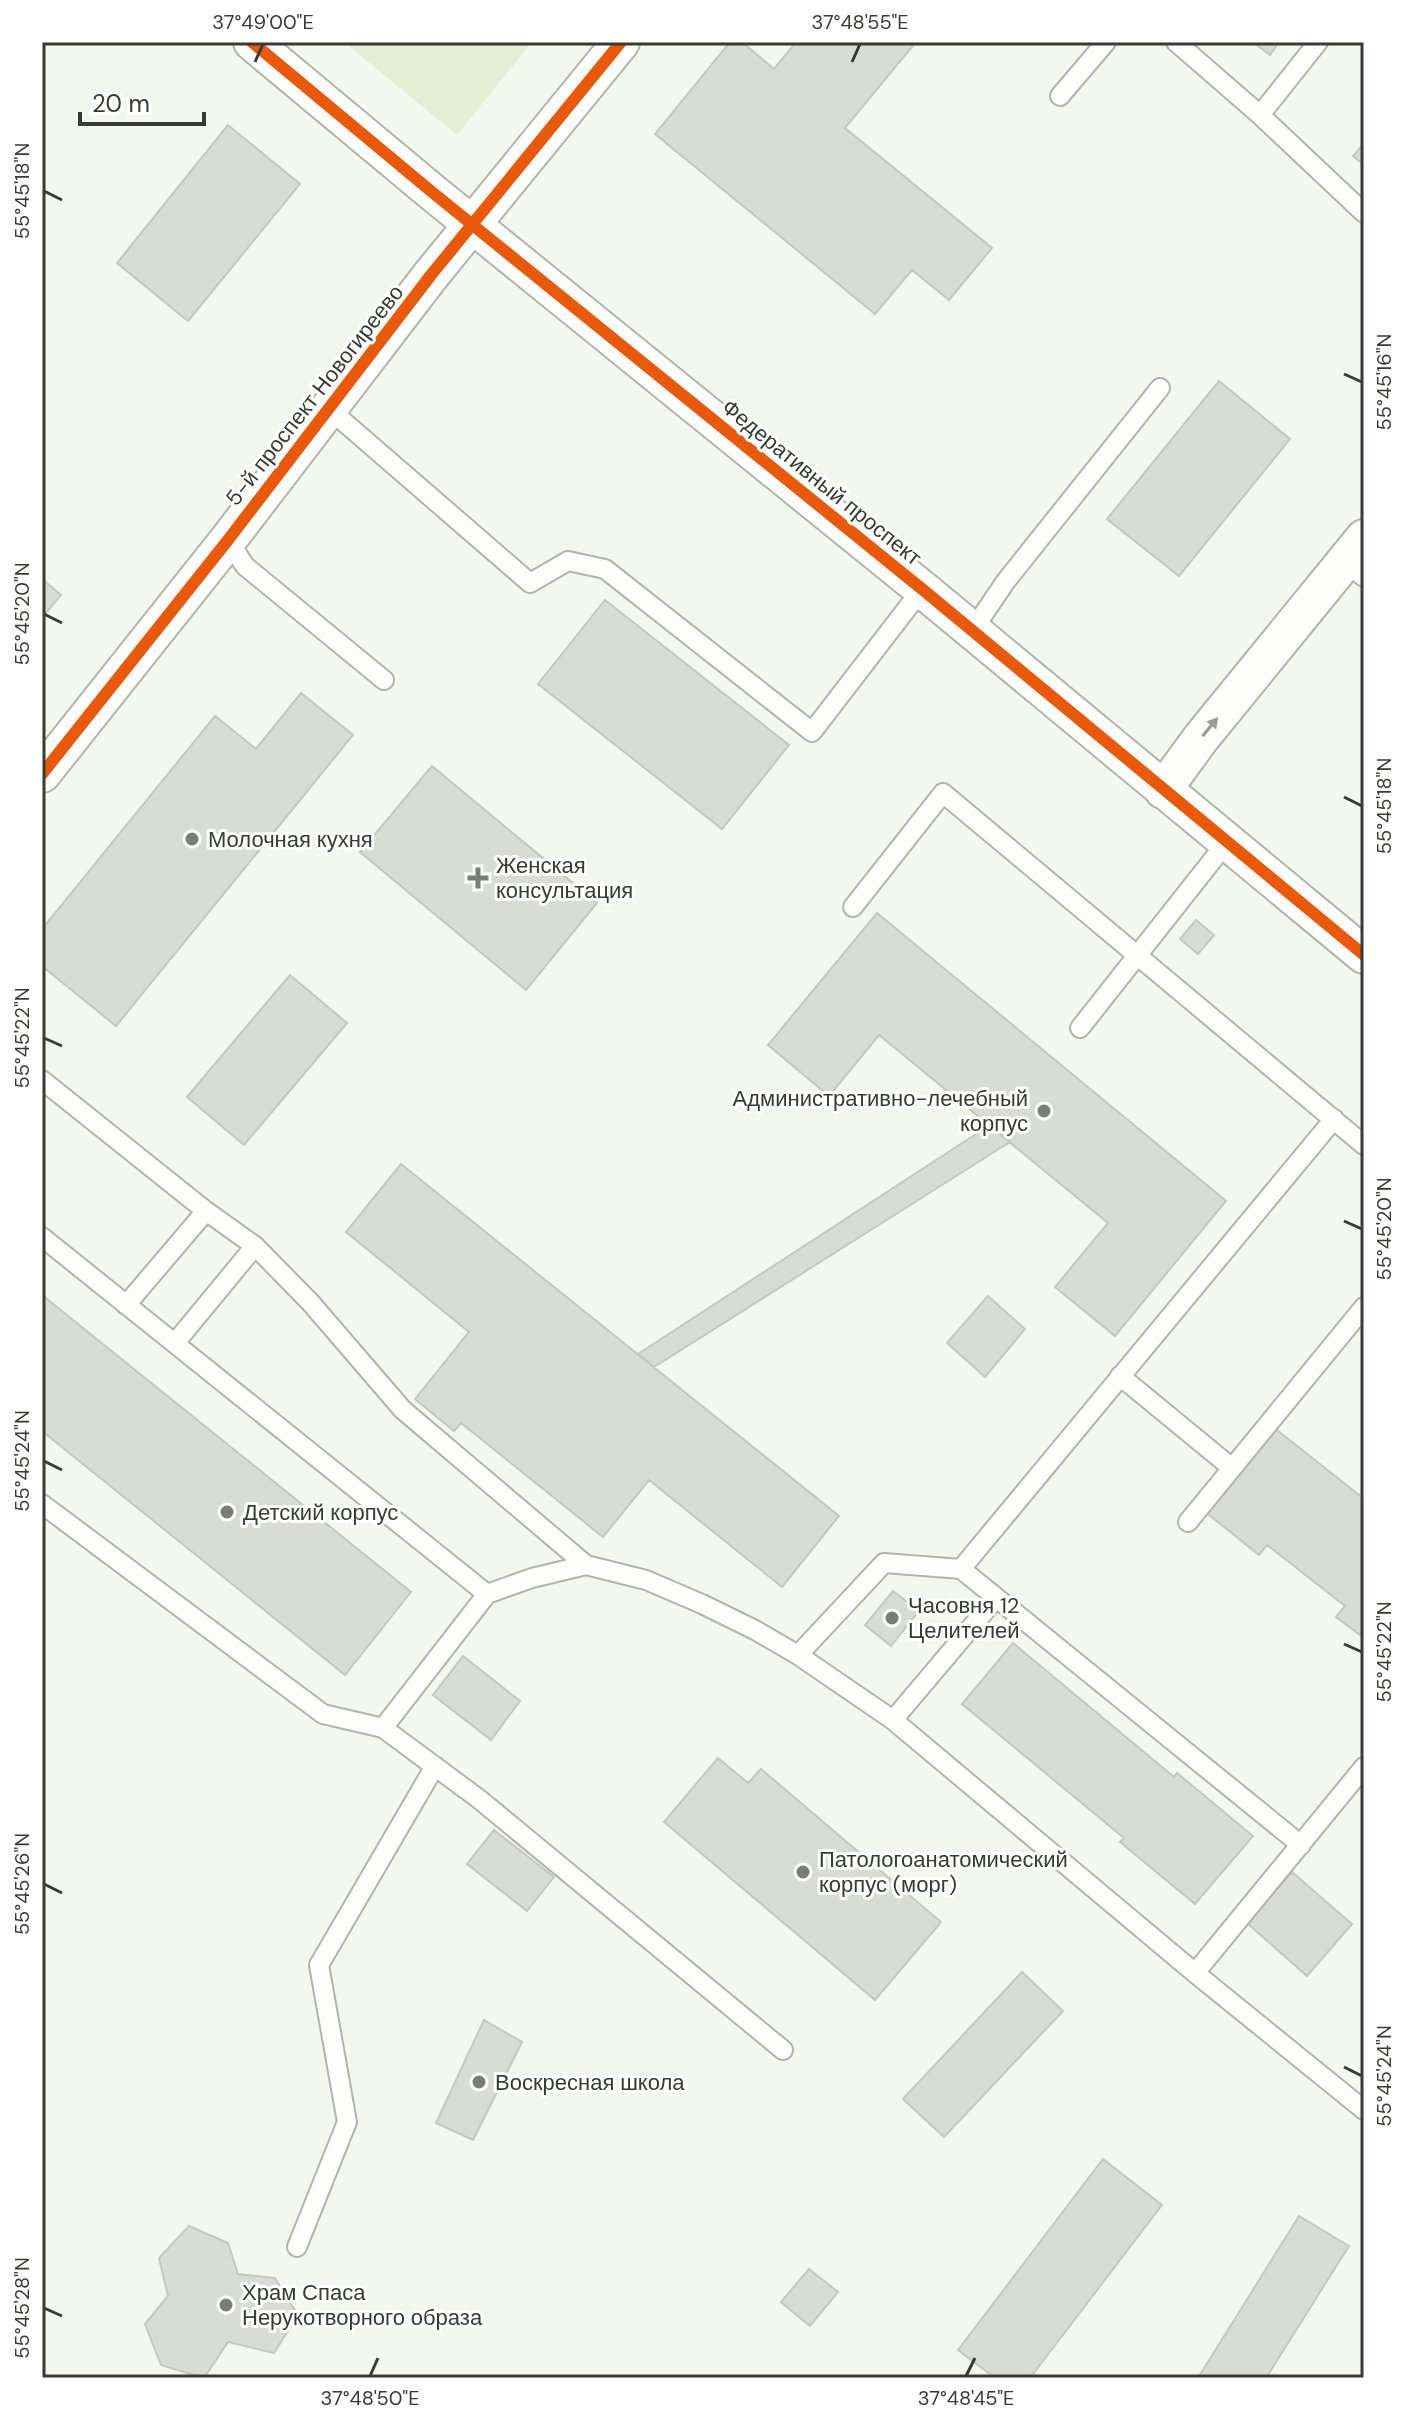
<svg xmlns="http://www.w3.org/2000/svg" width="1406" height="2420" font-family="'DM Sans',sans-serif">
	<rect width="100%" height="100%" fill="#f3f7ee"/>
	<path fill="#e5eed7" d="M344,42H532L457,135Z"/>
	<path fill="#d9dcd4" stroke="#c5c8c1" stroke-width="2" d="M730,42H742L774,69L796,42H916L845,128L992,248L949,300L912,270L875,314L655,134Z
		M1253,42H1279L1270,55Z
		M228,125L300,184L188,321L117,263Z
		M1364,143V165L1353,156Z
		M1219,381L1290,439L1179,576L1107,519Z
		M42,579L61,595L42,618Z
		M605,600L789,745L722,829L538,684Z
		M301,693L353,735L116,1026L42,966V929L215,716L256,749Z
		M432,766L597,903L526,990L360,852Z
		M877,913L1226,1201L1115,1336L1055,1287L1108,1223L879,1035L829,1096L768,1045Z
		M1196,920L1214,935L1198,954L1180,939Z
		M290,975L347,1023L244,1145L187,1097Z
		M990,1125L1010,1142L654,1367L638,1354Z
		M401,1164L839,1516L782,1587L649,1480L603,1537L461,1423L454,1431L415,1399L469,1332L346,1232Z
		M42,1295L411,1592L345,1675L42,1431Z
		M988,1296L1025,1329L985,1377L947,1343Z
		M1272,1426L1364,1499V1638L1336,1617L1345,1606L1267,1545L1259,1555L1204,1511Z
		M893,1591L919,1611L891,1646L865,1625Z
		M1013,1643L1174,1777L1177,1773L1253,1836L1195,1904L1120,1842L1124,1838L962,1704Z
		M463,1656L520,1701L491,1740L433,1695Z
		M718,1758L748,1783L761,1769L941,1922L875,2000L664,1822Z
		M494,1830L554,1877L527,1911L467,1864Z
		M1292,1872L1352,1924L1307,1976L1247,1923Z
		M1022,1972L1063,2011L944,2137L903,2099Z
		M484,2020L522,2042L473,2140L436,2123Z
		M1103,2159L1162,2205L1030,2378H995L958,2350Z
		M1299,2216L1349,2246L1266,2378H1198Z
		M189,2226L228,2243L238,2274L275,2278L298,2315L274,2353L228,2342L204,2378L161,2365L145,2324L168,2296L159,2258Z
		M809,2269L838,2292L810,2326L781,2302Z"/>
	<g fill="none" stroke-linecap="round" stroke-linejoin="round">
		<defs>
			<path id="lane" d="M1176,42L1260,115L1364,213
				M1060,96L1106,42
				M1260,115L1318,42
				M329,409L530,583L568,561L605,569L812,732L922,589
				M228,540L245,566L384,680
				M1344,562L1364,577
				M972,631L1006,581L1160,388
				M853,907L943,793L1364,1145
				M1080,1028L1226,843
				M42,1080L206,1211L255,1246L310,1302L403,1410L586,1565
				M42,1237L487,1594
				M126,1305L206,1211
				M175,1343L255,1246
				M1120,1376L1232,1468
				M42,1504L323,1714L383,1728L479,1799L783,2050
				M1188,1522L1364,1307
				M961,1569L1334,1119
				M798,1655L884,1563L961,1569L1301,1845
				M893,1720L996,1598
				M383,1728L487,1594L532,1578L586,1565L646,1580L702,1604L755,1630L798,1655L893,1720L1195,1973L1364,2110
				M1195,1973L1364,1767
				M297,2247L347,2122L319,1965L435,1766"/>
			<path id="street" d="M252,42L432,192L922,589L1364,955
				M42,774L228,540L431,275L621,42
				M1163,790L1201,738L1364,538"/>
		</defs>
		<use href="#lane" stroke="#b2b5ae" stroke-width="22"/>
		<use href="#street" stroke="#b2b5ae" stroke-width="40"/>
		<use href="#lane" stroke="#fdfefc" stroke-width="18"/>
		<use href="#street" stroke="#fdfefc" stroke-width="36"/>
		<defs>
			<path id="cycleway" d="M252,42L432,192L922,589L1364,955
				M42,774L228,540L431,275L621,42"/>
		</defs>
		<use href="#cycleway" stroke="#fff" stroke-width="17"/>
		<use href="#cycleway" stroke="#e8590c" stroke-width="12"/>
	</g>
	<defs><path id="oneway-solid" d="M-6-.8H1V-3.2L6.5 0L1 3.2V.8H-6Z" transform="scale(2)"/></defs>
	<use fill="#9a9c98" href="#oneway-solid" transform="translate(1210 727) rotate(-51)"/>
	<path fill="none" stroke="#383b34" stroke-width="3" d="M255,62L263,44M852,62L860,44M44,191L62,200M1344,374L1362,382M44,614L62,623M1344,797L1362,806M44,1038L62,1046M1344,1221L1362,1229M44,1461L62,1470M1344,1644L1362,1652M44,1884L62,1893M1344,2067L1362,2076M44,2308L62,2316M370,2376L378,2358M966,2376L975,2358"/>
	<g fill="#797d75" stroke="#fff" stroke-width="3">
		<circle cx="192" cy="839" r="8"/>
		<path d="M474 866h8v8h8v8h-8v8h-8v-8h-8v-8h8z"/>
		<circle cx="1044" cy="1111" r="8"/>
		<circle cx="227" cy="1512" r="8"/>
		<circle cx="892" cy="1618" r="8"/>
		<circle cx="803" cy="1872" r="8"/>
		<circle cx="479" cy="2082" r="8"/>
		<circle cx="226" cy="2305" r="8"/>
	</g>
	<g text-anchor="middle" stroke-width="6" stroke-linejoin="round" paint-order="stroke">
		<g font-size="22" fill="#383b34" stroke="#fff">
			<text transform="translate(314 395) rotate(-52)" y="8">5-й проспект Новогиреево</text>
			<text transform="translate(822 482) rotate(39)" y="8">Федеративный проспект</text>
		</g>
		<g font-size="22" fill="#383b34" stroke="#fff" text-anchor="start">
			<text x="208" y="847">Молочная кухня</text>
			<text x="496" y="873">Женская<tspan x="496" dy="25">консультация</tspan></text>
			<text x="1028" y="1106" text-anchor="end">Административно-лечебный<tspan x="1028" dy="25">корпус</tspan></text>
			<text x="243" y="1520">Детский корпус</text>
			<text x="908" y="1613">Часовня 12<tspan x="908" dy="25">Целителей</tspan></text>
			<text x="819" y="1867">Патологоанатомический<tspan x="819" dy="25">корпус (морг)</tspan></text>
			<text x="495" y="2090">Воскресная школа</text>
			<text x="242" y="2300">Храм Спаса<tspan x="242" dy="25">Нерукотворного образа</tspan></text>
		</g>
	</g>
	<rect width="1406" height="2420" fill="none" stroke="#ffffff" stroke-width="88"/>
	<path d="M80 112v12h124v-12" fill="none" stroke="#383b34" stroke-width="4"/>
	<text x="92" y="112" font-size="24" fill="#383b34" stroke="#ffffff" stroke-width="6" paint-order="stroke">20 m</text>
	<rect x="44" y="44" width="1318" height="2332" fill="none" stroke="#383b34" stroke-width="3"/>
	<g font-size="20" text-anchor="middle" fill="#383b34">
		<text x="263" y="29">37°49'00"E</text>
		<text x="860" y="29">37°48'55"E</text>
		<text transform="translate(22 191) rotate(-90)" y="7">55°45'18"N</text>
		<text transform="translate(1384 382) rotate(-90)" y="7">55°45'16"N</text>
		<text transform="translate(22 614) rotate(-90)" y="7">55°45'20"N</text>
		<text transform="translate(1384 806) rotate(-90)" y="7">55°45'18"N</text>
		<text transform="translate(22 1038) rotate(-90)" y="7">55°45'22"N</text>
		<text transform="translate(1384 1229) rotate(-90)" y="7">55°45'20"N</text>
		<text transform="translate(22 1461) rotate(-90)" y="7">55°45'24"N</text>
		<text transform="translate(1384 1652) rotate(-90)" y="7">55°45'22"N</text>
		<text transform="translate(22 1884) rotate(-90)" y="7">55°45'26"N</text>
		<text transform="translate(1384 2076) rotate(-90)" y="7">55°45'24"N</text>
		<text transform="translate(22 2308) rotate(-90)" y="7">55°45'28"N</text>
		<text x="370" y="2405">37°48'50"E</text>
		<text x="966" y="2405">37°48'45"E</text>
	</g>
</svg>
